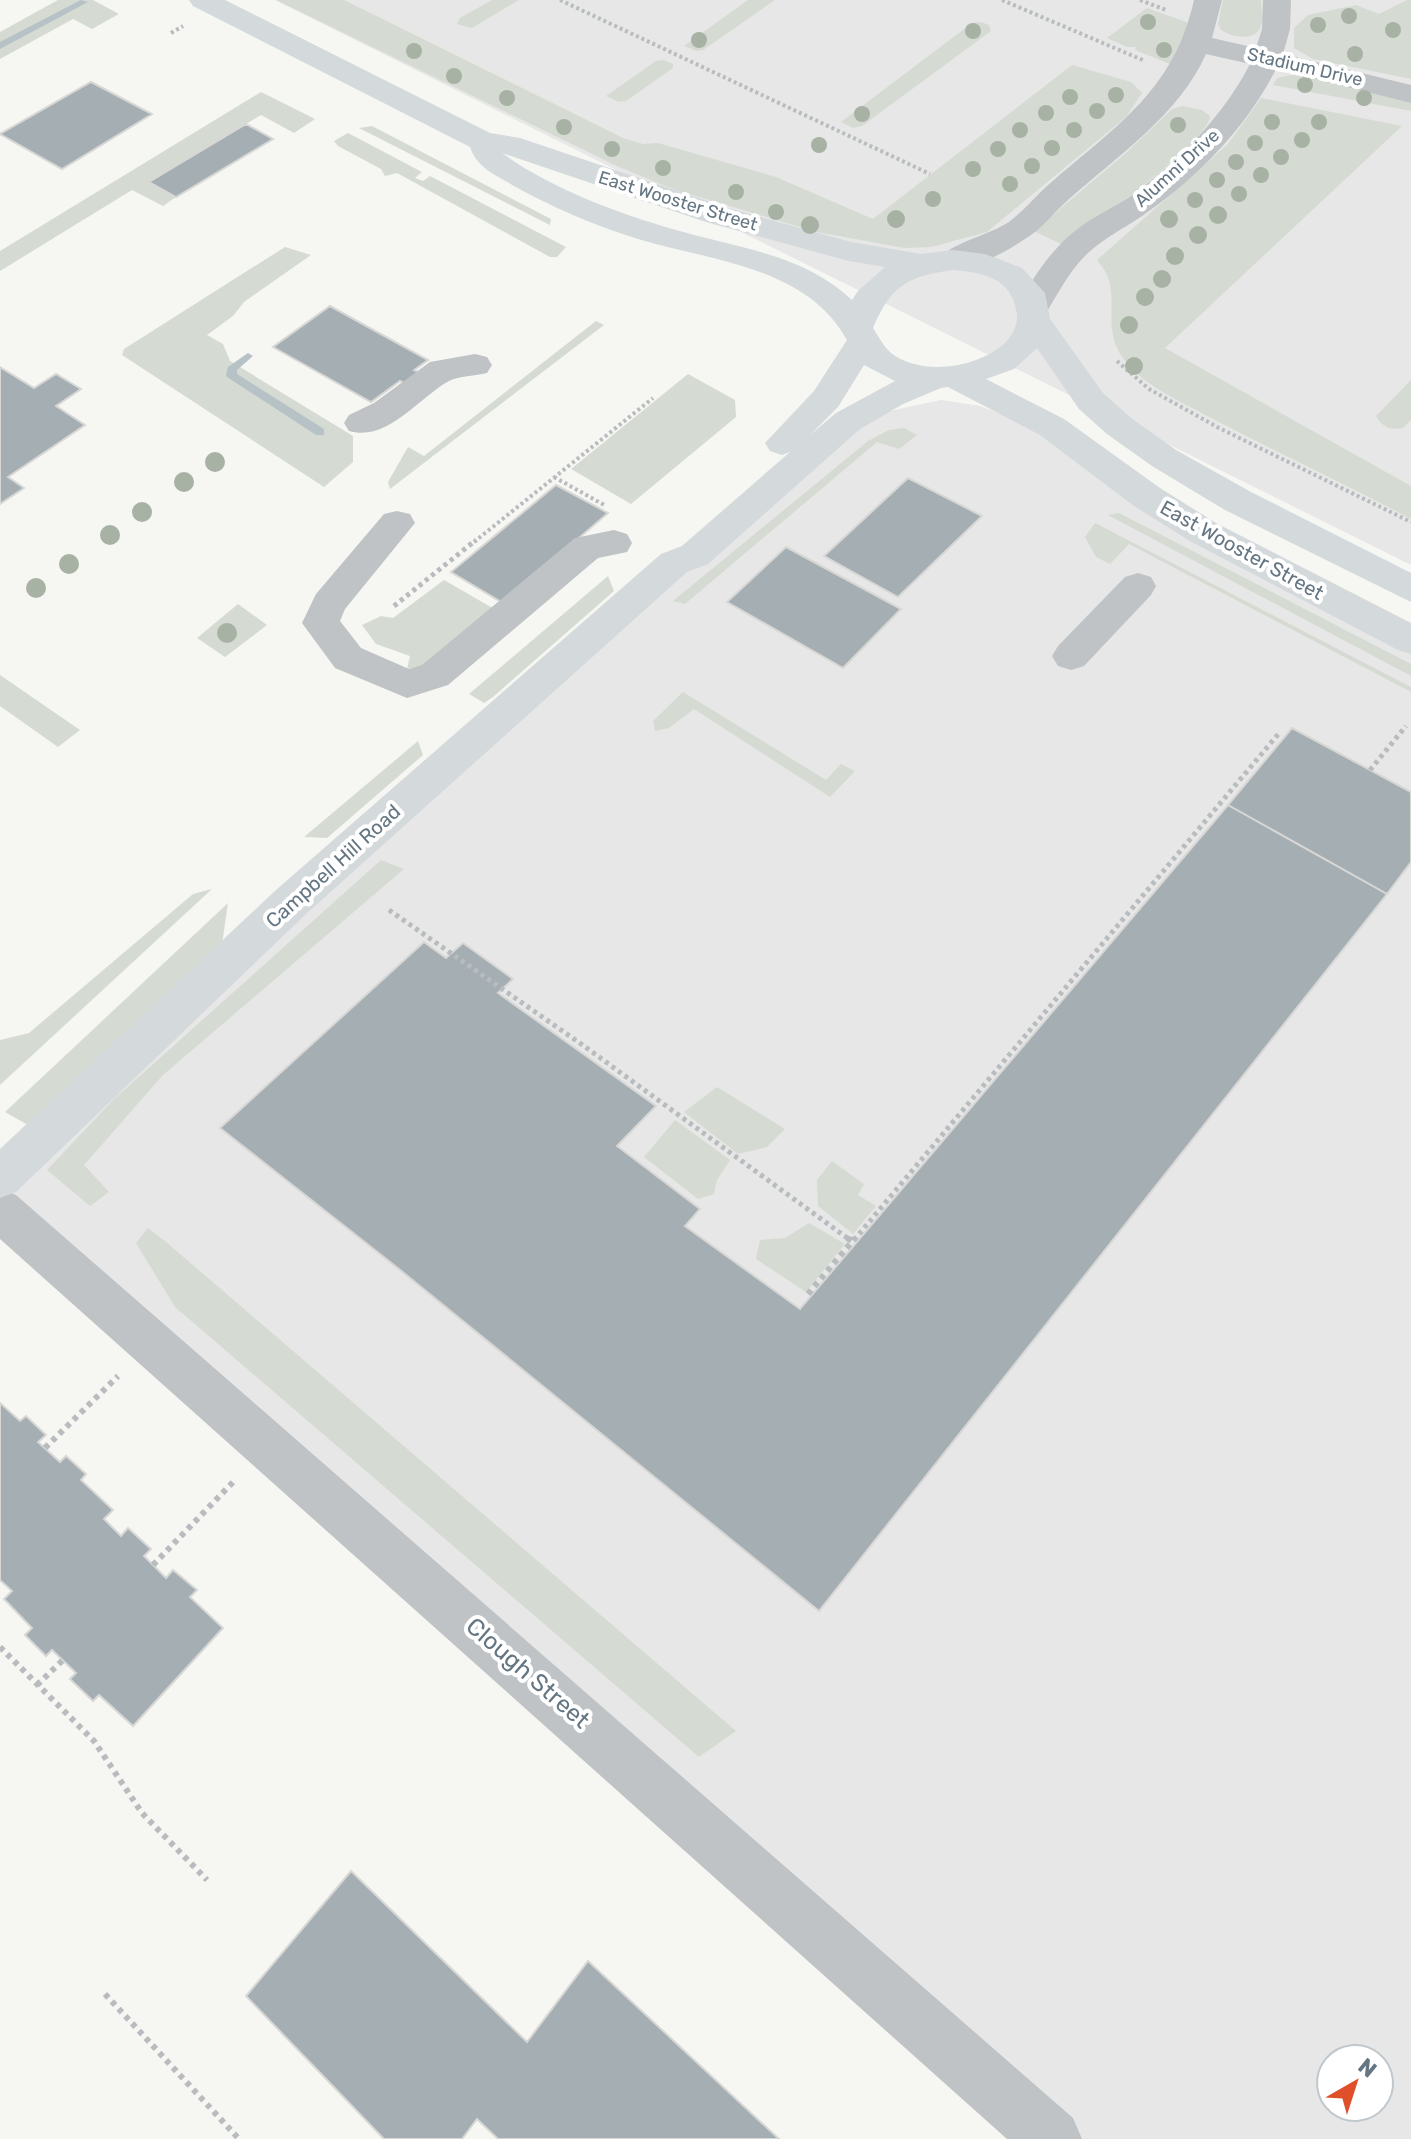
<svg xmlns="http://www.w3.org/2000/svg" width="1411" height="2139" font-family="Rubik,sans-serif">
	<rect width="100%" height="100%" fill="#f6f6f2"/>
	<path fill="#e6e7e6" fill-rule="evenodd" d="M275,0H1411V565Z
		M941,400L980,406L1011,418L1411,642V2139H1052L0,1210V1178L665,570L865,424L885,412ZM1331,2059H1379V2107H1331Z"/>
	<path fill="#d5dbd2" d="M58,0H93L119,14L92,29L73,19L0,59V32Z
		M276,0H344L623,138L643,144L658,143L776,177L873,219L1072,65L1131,82L1142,93L1126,117L987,232L931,247L904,248L817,232L675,190L619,167Z
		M492,0H519L472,28L457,24L460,18Z
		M748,0H775L703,50L697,51L684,46Z
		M1223,0H1261C1261,8 1264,19 1261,26C1256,42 1231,37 1221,30L1218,24Z
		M1407,0H1411V79L1313,59L1294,48V28L1308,15L1356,5L1379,14Z
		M1147,8L1189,23L1170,64L1135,50L1136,47H1127L1107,38Z
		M981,22L989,25L991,31L862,126L853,128L841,122L972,23Z
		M664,60L673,64V68L626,101L619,102L606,96L656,61Z
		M1300,73L1411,102V111L1273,85L1277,78Z
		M261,92L315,119L294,133L261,115L150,181L176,197L163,206L132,190L0,271V251Z
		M1261,98L1402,126L1165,348L1411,486V519C1346,484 1278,453 1213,419C1184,403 1147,388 1126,362C1096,326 1127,293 1097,260L1228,144Z
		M1182,106L1202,110L1210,116C1208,142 1090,226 1065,246L1034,231L1127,152L1172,109Z
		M372,126L551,219L550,225L359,128Z
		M348,133L422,172L415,178L423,181L430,176L566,247L557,257H550L397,173L385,176L381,169L338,146L334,141Z
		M285,247L311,255L244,302L233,316L207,335L223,344L230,361L353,436V462L324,487L122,355L124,349Z
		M596,321L604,325L390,489L388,482L408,447L424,456Z
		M688,374L735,400L736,417L631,504L571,469Z
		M1411,380V420L1403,428C1390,430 1383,428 1376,416Z
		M904,428L917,435L899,449L877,442L685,604L673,601L868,441L889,430Z
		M1119,513L1411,664V676L1108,515Z
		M1095,523L1411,687V692L1129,544L1110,564L1096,557L1085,537Z
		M608,576L614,591L493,697L484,703L469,694Z
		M444,580L496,610L435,664L407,669L410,656L376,644L362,625L381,616L393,618Z
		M238,604L267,625L225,657L197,638Z
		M0,675L80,730L58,747L0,706Z
		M683,692L826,780L841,764L855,771L830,797L694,709L669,728L655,731L653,721Z
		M418,741L423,755L327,838L304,837Z
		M381,860L404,869L163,1075L84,1165L109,1192L90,1206L47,1170L113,1100Z
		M212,889L0,1085V1040L29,1033L193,894Z
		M228,903L222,944L28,1125L5,1112Z
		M717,1087L785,1129L767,1147L738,1154L684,1112Z
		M675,1120L730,1160L717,1180L714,1194L698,1199L644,1157Z
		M832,1161L864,1184L858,1195L876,1206L853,1234L818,1206L817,1180Z
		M809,1223L845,1244L806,1292L756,1259L760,1240L785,1238Z
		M148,1228L166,1242L736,1731L699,1757L175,1307L136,1243Z"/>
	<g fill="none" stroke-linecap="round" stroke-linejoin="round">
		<path fill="#b6c2c6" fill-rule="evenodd" d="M81,0L88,2L0,49V42Z
			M248,353L253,356L237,370V374L324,429V435H316L227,377L226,375L228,367Z"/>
	</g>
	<path fill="#a5aeb3" stroke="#d7d7d5" stroke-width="2" d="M91,82L152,114L62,169L0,134Z
		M246,124L273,139L176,197L149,182Z
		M330,306L428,360L414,370L422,374L408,385L400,381L371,402L273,347Z
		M0,367L34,388L56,374L81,389L56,406L85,425L8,477L24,488L0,504Z
		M908,478L982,516L898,597L824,556Z
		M556,485L608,513L503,603L451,572Z
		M786,547L901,609L843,668L727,602Z
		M1292,728L1411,792V862L1387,894L1228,805Z
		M1228,805L1387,894L819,1611L399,1269L220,1128L424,942L446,958L463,943L513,979L498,993L656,1106L617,1146L700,1209L685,1226L800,1309Z
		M0,1403L20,1421L26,1416L46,1435L38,1442L60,1462L66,1456L86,1474L81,1480L113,1510L104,1519L121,1536L128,1528L151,1549L144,1556L166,1578L173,1570L197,1590L190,1597L223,1628L133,1726L99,1695L93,1701L70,1679L76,1673L52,1650L46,1656L25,1635L32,1628L4,1599L12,1591L0,1580Z
		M351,1871L527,2042L588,1961L779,2139H498L477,2119L462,2139H384L246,1996Z"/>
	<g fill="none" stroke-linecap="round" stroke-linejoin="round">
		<path stroke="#b9bcbe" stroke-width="4" stroke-dasharray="3 3" stroke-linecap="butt" d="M560,0L930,174
			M1002,0L1145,61
			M1140,0L1166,10
			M171,33L183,26
			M1117,361L1149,389L1219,428L1411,522
			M554,477L606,506
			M474,542L653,398"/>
		<path stroke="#b9bcbe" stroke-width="5" stroke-dasharray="4 4" stroke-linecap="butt" d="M394,606L476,540
			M1370,770L1406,726
			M389,910L584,1046L850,1240
			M854,1240L1280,732"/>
		<path stroke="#b9bcbe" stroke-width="6" stroke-dasharray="5 5" stroke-linecap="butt" d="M847,1238L852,1241
			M808,1294L855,1238
			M45,1448L118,1376
			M153,1565L236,1479
			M0,1647L94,1741L142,1813L207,1880
			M37,1685L63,1660
			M105,1994L239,2139"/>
		<path fill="#bfc3c6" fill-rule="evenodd" d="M1194,0H1222L1212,38L1256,48L1262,29L1263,0H1291L1290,29L1283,54L1411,85V103L1276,69C1248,125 1200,175 1149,211C1129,226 1106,236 1088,253C1069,271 1059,292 1046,313L1034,316L1022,313L1018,306C1034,275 1054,245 1083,225C1098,214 1115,207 1131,196C1178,161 1223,117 1250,64L1206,54C1179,115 1116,157 1068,200C1054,212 1044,227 1028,237C1006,252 970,273 944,266L939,259C949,244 991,234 1009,222C1025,210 1038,193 1054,180C1119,124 1174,89 1194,0Z
			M475,354L487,357L492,365L487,373C475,376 459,376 449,381C418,398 388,442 349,431L344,423L349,415L374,403L430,362Z
			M397,511L410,514L415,523L345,609L340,621L361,648L409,669L422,665L575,538L614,530L627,534L632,543L627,552L598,558L448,685L407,698L335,668L302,623L316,594L384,514Z
			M1138,573L1151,577L1156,586L1151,595L1084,666L1071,670L1058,666L1052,656L1058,646L1125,577Z
			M0,1189L16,1195L1073,2118L1082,2139H1007L0,1239Z"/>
		<path fill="#d4d9dc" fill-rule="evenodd" d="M189,0H225L490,133L520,138L728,208L851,242L921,254L953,250L985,254L1022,268L1045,293L1050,319L1103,393L1131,418L1176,450L1251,492L1411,573V602L1225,510L1152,466L1107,434L1079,409L1037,348L1014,369L986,379L1064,419L1160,488L1216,523L1411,623V654L1398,650L1190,541L1134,506L1040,435L948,387L941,388L903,404L860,429L708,564L687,572L306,914L16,1192L0,1198V1149L276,890L661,554L682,546L790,452L782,455L770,451L765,443L814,391L847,340C805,264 706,261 632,237C591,224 552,207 514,186C496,175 477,168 470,147L193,6ZM502,153L706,222L849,261L885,267L858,291L852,300C803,254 738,248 676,230C617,213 552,189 502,153ZM953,270C985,273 1012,278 1017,314C1018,324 1013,335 1006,342C979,368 922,377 891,353C883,346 879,337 873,328C891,285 908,276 953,270ZM864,365L895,381L836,413L810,435L838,407Z"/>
	</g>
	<g fill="#a8b2a4">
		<circle cx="1349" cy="16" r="8"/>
		<circle cx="1148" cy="22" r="8"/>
		<circle cx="1318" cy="25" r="8"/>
		<circle cx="1393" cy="30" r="8"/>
		<circle cx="973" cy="31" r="8"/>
		<circle cx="699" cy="40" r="8"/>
		<circle cx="1164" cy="50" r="8"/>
		<circle cx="414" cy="51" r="8"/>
		<circle cx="1355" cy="54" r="8"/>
		<circle cx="454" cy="76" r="8"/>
		<circle cx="1305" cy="85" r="8"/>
		<circle cx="1116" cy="95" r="8"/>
		<circle cx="1070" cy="97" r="8"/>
		<circle cx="507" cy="98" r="8"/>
		<circle cx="1364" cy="98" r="8"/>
		<circle cx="1097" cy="111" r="8"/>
		<circle cx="1046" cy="113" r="8"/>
		<circle cx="862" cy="114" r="8"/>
		<circle cx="1272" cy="122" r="8"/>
		<circle cx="1319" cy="122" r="8"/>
		<circle cx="1178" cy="125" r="8"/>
		<circle cx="564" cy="127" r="8"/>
		<circle cx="1020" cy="130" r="8"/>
		<circle cx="1074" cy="130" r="8"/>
		<circle cx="1302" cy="140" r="8"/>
		<circle cx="1255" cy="143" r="8"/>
		<circle cx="819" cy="145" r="8"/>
		<circle cx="1052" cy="148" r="8"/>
		<circle cx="612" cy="149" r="8"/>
		<circle cx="998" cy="149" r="8"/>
		<circle cx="1281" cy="157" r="8"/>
		<circle cx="1236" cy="162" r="8"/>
		<circle cx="1032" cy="166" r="8"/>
		<circle cx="663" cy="168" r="8"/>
		<circle cx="973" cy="169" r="8"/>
		<circle cx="1261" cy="175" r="8"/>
		<circle cx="1217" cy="180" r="8"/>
		<circle cx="1010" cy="184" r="8"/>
		<circle cx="736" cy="192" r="8"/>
		<circle cx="1239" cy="194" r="8"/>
		<circle cx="933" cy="199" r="8"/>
		<circle cx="1195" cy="200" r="8"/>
		<circle cx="776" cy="212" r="8"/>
		<circle cx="1218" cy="215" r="9"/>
		<circle cx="896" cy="219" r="9"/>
		<circle cx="1169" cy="219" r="9"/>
		<circle cx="810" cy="225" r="9"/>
		<circle cx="1198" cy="235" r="9"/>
		<circle cx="1175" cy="256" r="9"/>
		<circle cx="1162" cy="279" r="9"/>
		<circle cx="1145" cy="297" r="9"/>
		<circle cx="1129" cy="325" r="9"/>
		<circle cx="1134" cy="366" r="9"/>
		<circle cx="215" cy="462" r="10"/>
		<circle cx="184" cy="482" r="10"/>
		<circle cx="142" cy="512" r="10"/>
		<circle cx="110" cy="535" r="10"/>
		<circle cx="69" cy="564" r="10"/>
		<circle cx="36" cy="588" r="10"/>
		<circle cx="227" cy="633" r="10"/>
	</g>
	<g text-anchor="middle" stroke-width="8" stroke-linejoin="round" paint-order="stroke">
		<g font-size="18" fill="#657683" stroke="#fff">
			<text transform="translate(1305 67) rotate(13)" y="6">Stadium Drive</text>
			<text transform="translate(1177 168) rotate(-42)" y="6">Alumni Drive</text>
			<text transform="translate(678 201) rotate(17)" y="6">East Wooster Street</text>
		</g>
		<g font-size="20" fill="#657683" stroke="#fff">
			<text transform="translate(1242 550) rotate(29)" y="7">East Wooster Street</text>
			<text transform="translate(333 866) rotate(-42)" y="7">Campbell Hill Road</text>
		</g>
		<g font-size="24" fill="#657683" stroke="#fff">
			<text transform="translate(528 1673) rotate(41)" y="8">Clough Street</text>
		</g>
	</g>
	<g transform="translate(1355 2083) rotate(39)"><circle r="38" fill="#ffffff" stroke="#c1c8cd" stroke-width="2"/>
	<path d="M0-6L14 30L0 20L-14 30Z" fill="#df4f29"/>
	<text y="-12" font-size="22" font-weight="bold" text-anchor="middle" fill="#657683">N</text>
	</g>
</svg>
